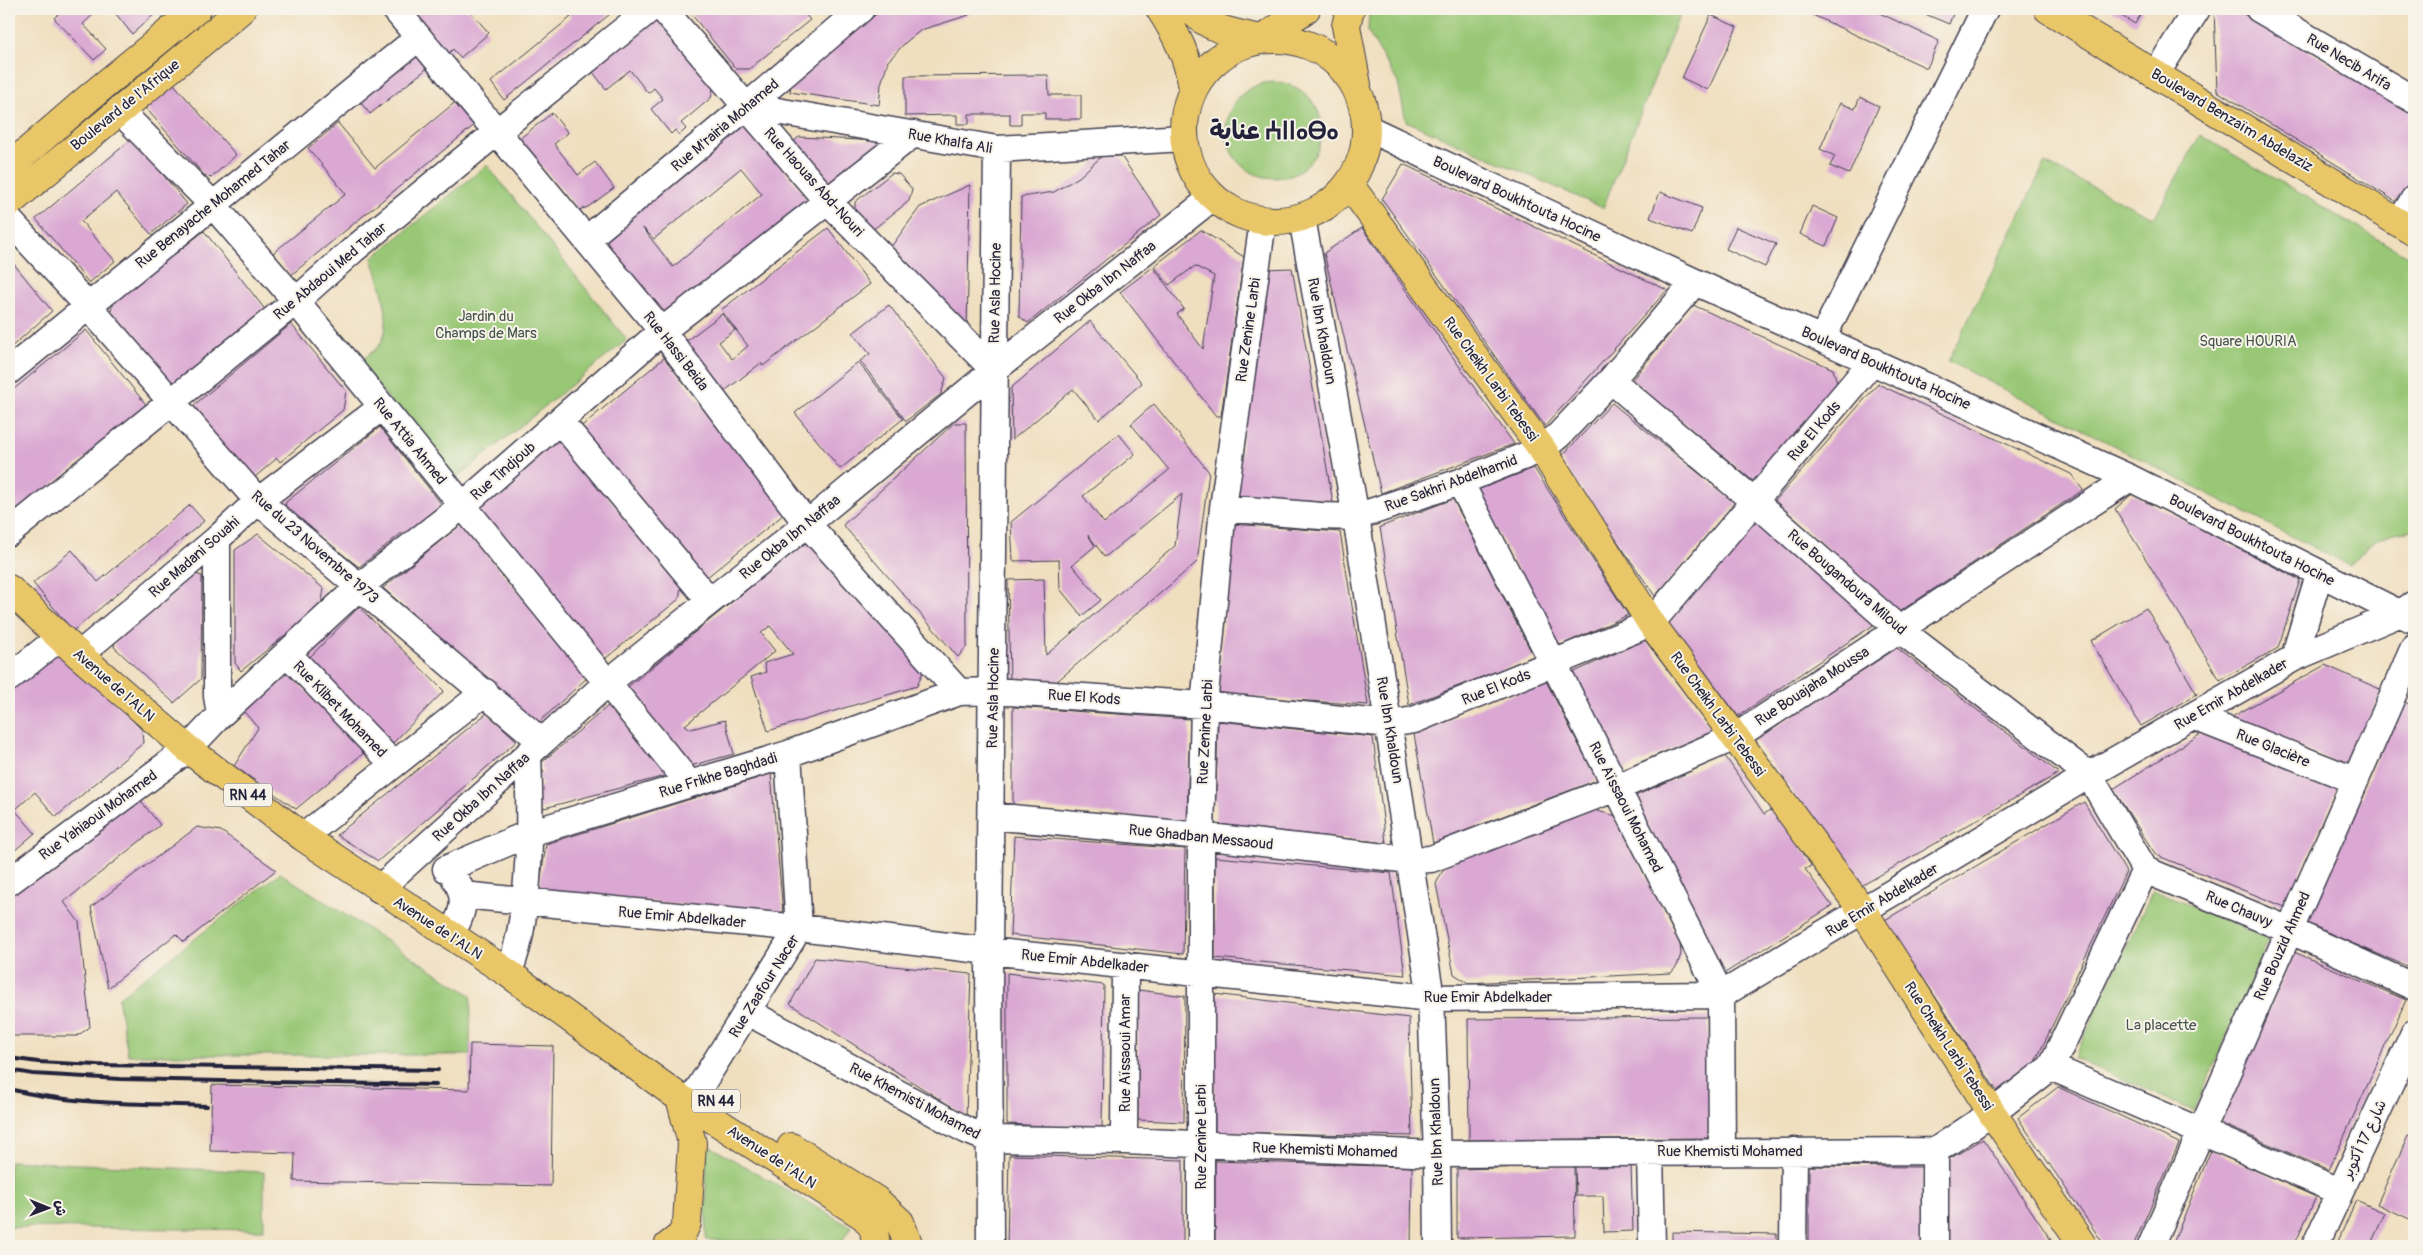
<svg xmlns="http://www.w3.org/2000/svg" width="2423" height="1255" font-family="Pangolin,'Playpen Sans Arabic','Noto Sans Tifinagh',sans-serif">
	<rect width="100%" height="100%" fill="#f7f3e8"/>
	<filter id="ink" filterUnits="userSpaceOnUse"><feTurbulence type="fractalNoise" baseFrequency=".02" numOctaves="2"/><feDisplacementMap in="SourceGraphic" scale="10" xChannelSelector="R" yChannelSelector="G"/><feConvolveMatrix kernelMatrix="1 2 1 2 8 2 1 2 1" color-interpolation-filters="sRGB"/></filter>
	<filter id="wash" filterUnits="userSpaceOnUse"><feTurbulence type="fractalNoise" baseFrequency=".0096" numOctaves="4" result="noise"/><feDisplacementMap in="SourceGraphic" scale="20" xChannelSelector="R" yChannelSelector="G"/><feGaussianBlur stdDeviation="1.12" result="paint"/><feColorMatrix in="noise" values="0 0 0 0 0 0 0 0 0 0 0 0 0 0 0 0 0 1.4 0 .05"/><feComposite in="paint" operator="in"/></filter>
	<g filter="url(#wash)">
		<rect width="100%" height="100%" fill="#f0dfbf"/>
		<path fill="#98c775" stroke="#5d7458" d="M1369,9H1682L1603,208L1406,121L1398,83L1368,32Z
			M1226 130a48 48 0 1 1 96 0a48 48 0 1 1-96 0Z
			M2200,135L2414,260V530C2383,533 2370,541 2350,566L1948,361L2045,163L2154,218Z
			M487,165L627,340L454,480L359,362C365,357 373,352 378,347C396,325 379,281 372,258Z
			M280,873L471,995L470,1055H128L118,998Z
			M2153,890L2269,939L2194,1111L2074,1058Z
			M706,1144L851,1227L841,1243L706,1240Z
			M9,1161L264,1172V1230L9,1227Z"/>
		<g id="blocks">
			<path fill="#daa8d3" fill-rule="evenodd" d="M64,9H99L83,24L106,49L94,60L54,18Z
				M122,9H160L132,34L116,14Z
				M419,9H468L489,33L460,58L453,49L446,56L413,17L421,11Z
				M564,9H605L610,14L504,100L491,82L571,17Z
				M654,9L715,80L711,98L681,123L686,129L679,135L675,130L671,134L651,109L663,99L654,88L648,93L630,70L606,89L586,63Z
				M687,9H801L810,20L749,69H736Z
				M883,9H969V15L921,30L906,42L888,61L881,84L879,105L790,92L792,78Z
				M1800,9H1871L1939,41L1927,68Z
				M1913,9H1955L1949,24Z
				M2110,9H2144L2135,24Z
				M2214,9H2235L2414,113V180L2400,204L2217,91Z
				M1711,15L1737,27L1708,90L1682,78Z
				M416,51L429,67L370,114L357,98Z
				M1048,75L1049,95H1081V119H1045V113H1021V125H1010V114H969V124H957V115L905,116V76Z
				M172,82L236,155L211,178L204,175L144,106Z
				M1860,97L1879,106L1849,174L1830,166L1835,156L1820,149L1840,103L1855,109Z
				M458,100L477,123L291,275L273,253L346,194L308,148L338,123L375,168Z
				M552,113L568,133L554,144L578,175L595,162L614,188L588,207L579,210L519,139Z
				M744,121L810,202L662,321L599,240ZM741,168L762,194L673,267L642,227L654,239Z
				M799,137L879,141L884,147L832,187L793,142Z
				M133,138L187,204L151,234L116,192L81,221L115,261L89,283L36,219Z
				M1102,156H1121L1161,215L1028,323L1019,316L1021,197L1054,192L1079,177Z
				M1403,164L1667,290L1545,426L1382,199Z
				M892,173L899,174L912,189L909,201L871,231L855,211V202Z
				M970,185L967,332L888,251L920,207Z
				M1660,192L1702,208L1692,234L1650,218Z
				M1812,206L1838,218L1826,246L1800,234Z
				M1736,227L1776,244L1765,267L1726,249Z
				M828,228L870,284L763,366L761,363L717,397L678,347L722,314L735,330L719,342L732,359L748,346L721,310Z
				M1362,228L1514,444L1381,493L1324,253Z
				M1201,230L1244,257L1221,416H1216L1120,292L1153,267L1184,309L1177,314L1203,349L1214,276L1195,266L1169,285L1154,266Z
				M204,231L267,312L169,389L110,314L113,303Z
				M9,258L52,311L9,349Z
				M1292,268L1333,503L1235,496L1265,269Z
				M889,305L946,378L941,394L906,421L860,361L870,354L853,333Z
				M1693,305L1833,369L1837,383L1754,482L1632,380Z
				M1090,321L1142,383L1099,420L1073,389L1012,440L1011,388Z
				M291,324L346,391L343,410L280,462L277,458L247,484L187,411Z
				M86,330L148,407L9,520V393Z
				M664,358L789,510L701,582L577,430Z
				M858,362L903,419L840,469L795,413Z
				M1878,384L2071,474L2083,490L1899,612L1775,501Z
				M1612,403L1737,504L1655,596L1560,458Z
				M1154,404L1209,472L1197,562L1056,682L1010,683L1008,580L1044,579L1046,655L1175,546L1182,494L1105,557L1088,535L1095,546L1072,565L1101,600L1082,616L1060,589L1059,560L1013,561L1011,522L1119,434L1135,454L1083,496L1104,523L1169,470L1131,424Z
				M954,423H966L967,646L958,657L843,525Z
				M380,427L443,506L409,537L403,532L359,567L285,510L286,502Z
				M558,436L681,586L679,599L606,658L594,656L471,508Z
				M1534,468L1628,615L1557,647L1477,490Z
				M2132,494L2300,580L2278,648L2220,680L2115,509Z
				M1453,499L1534,657L1409,705L1380,527Z
				M190,505L204,521L73,631L33,583L72,550L98,582Z
				M1757,520L1875,624L1738,716L1667,621Z
				M461,524L589,676L537,724L383,588Z
				M1232,524L1340,532L1368,705L1218,695Z
				M258,534L324,589L321,606L241,671L235,663V550Z
				M814,535L923,671L917,686L768,731L751,677L766,672L764,663L793,654L770,626L761,633L775,651L685,725L691,729L725,720L734,754L686,767L624,690Z
				M192,573L202,576L201,679L174,703L114,647L116,635Z
				M359,607L444,691L392,744L307,660Z
				M2146,608L2197,694L2141,726L2091,641Z
				M1645,640L1713,731L1620,771L1572,673Z
				M58,644L142,730L143,743L56,817L35,792L15,810L35,833L14,851L9,845V687Z
				M1897,648L2059,773L1861,886L1755,740Z
				M2325,665L2382,690L2348,768L2230,718Z
				M285,670L366,751L296,809L234,766L258,728L240,707Z
				M1546,681L1597,780L1433,843L1414,734Z
				M615,700L676,773L537,810L538,788L543,785L538,775L544,772L540,764Z
				M2402,701L2414,706V969L2306,924Z
				M1013,707L1190,719L1187,822L1013,805Z
				M487,713L517,741L378,861L337,835Z
				M1218,721L1373,737L1386,843L1215,824Z
				M2209,729L2339,784L2285,907L2156,855L2113,789Z
				M1725,756L1764,814L1774,808L1813,865L1805,869L1832,906L1725,973L1633,797Z
				M771,774L783,914L539,891L546,844Z
				M133,791L160,825L64,902L79,922L90,1027L77,1036H9V890Z
				M2084,802L2126,872L2035,1062L1997,1091L1885,920Z
				M1590,809L1616,816L1680,944L1681,954L1677,966L1671,973L1468,983L1454,974L1436,884L1446,864Z
				M197,827L221,831L276,870L184,942L176,934L108,988L91,907Z
				M1014,836L1185,849L1183,954L1010,935Z
				M1215,857L1391,873L1405,975L1215,958Z
				M2294,952L2406,1000L2329,1170L2220,1123Z
				M815,958L971,974L966,1116L790,1004Z
				M1007,973L1104,985L1102,1129L1007,1124Z
				M1138,990L1185,996L1184,1122L1138,1120Z
				M1214,994L1409,1018L1412,1136L1215,1132Z
				M1708,1017L1709,1138L1469,1140L1468,1019Z
				M470,1044L553,1046L551,1186L294,1181L295,1153L210,1151L212,1085L469,1090Z
				M2058,1087L2179,1143L2133,1246H2105L2018,1118Z
				M2408,1136L2414,1138V1221L2377,1204Z
				M1983,1139L2055,1246H1947L1944,1162Z
				M2211,1150L2316,1197L2294,1246H2172Z
				M1009,1155L1183,1160V1246H1007Z
				M1215,1161L1412,1167L1411,1246H1215Z
				M1631,1165L1633,1231L1604,1232L1603,1196H1576L1575,1166Z
				M1574,1166L1575,1236L1457,1238V1169Z
				M1809,1166L1923,1167V1246H1809Z
				M2356,1200L2385,1213L2370,1246H2336Z
				M1672,1232L1777,1234V1246H1672Z
				M1630,1242L1631,1246H1465V1245Z"/>
		</g>
	</g>
	<g filter="url(#ink)">
		<use href="#blocks" fill-opacity="0" stroke="#413e4f" stroke-width="1"/>
		<g fill="none" stroke-linecap="round" stroke-linejoin="round">
			<defs>
				<path id="minor" d="M395,9L662,331L807,524L959,692
					M663,9L827,201L994,370
					M2259,9L2414,100
					M2156,74L2197,9
					M747,106L997,149L1184,138
					M119,110L213,205L296,301L689,783
					M1367,128L1695,282L2130,478L2411,619
					M1302,218L1356,517L1431,998L1437,1154L1438,1246
					M9,220L88,306L258,501L542,742
					M2399,223L2414,199
					M587,239L747,106L861,9
					M1822,339L1985,9
					M9,371L418,38
					M1611,380L1755,502L1899,629L2089,775L2145,870L2051,1067L1992,1113L1935,1151
					M560,421L710,601
					M1460,482L1554,664L1721,995L1722,1151
					M1223,508L1321,516L1356,517L1460,482L1542,449L1559,435L1611,380L1695,282
					M9,533L296,301L353,250L498,131L650,9
					M217,539V696L220,715
					M287,653L393,764
					M79,655L217,539L258,501L382,407
					M2294,658L2319,575
					M9,678L60,637
					M2192,716L2354,780
					M991,816L1201,836L1411,860L1431,859L1616,788L1735,737L2130,478
					M303,837L485,692
					M446,869L530,833L788,754L959,692L993,691L1204,705L1390,724L1414,720L1651,623L1873,361
					M2145,870L2289,930L2414,987
					M9,882L188,749L220,715L360,586L462,506L662,331L913,134
					M379,889L606,684L807,524L994,370L1213,197
					M463,895L799,928L989,951L1431,998L1721,995L2089,775L2294,658L2401,613L2414,604
					M450,935C462,917 469,898 455,879
					M508,973C516,956 519,940 522,922C531,866 530,810 528,754
					M748,1012L966,1130L988,1139L1124,1141L1437,1154L1935,1151
					M2051,1067L2339,1191
					M698,1090L799,928L788,754
					M1124,1141L1125,965
					M1935,1151V1246
					M1650,1152L1652,1246
					M990,1246L989,951L997,149
					M1201,1246V836L1204,705L1223,508L1263,221
					M1793,1246L1794,1151
					M2151,1246L2414,647
					M2315,1246L2414,1033"/>
				<path id="major" d="M1160,9C1177,35 1188,58 1193,88
					M1191,9C1207,30 1238,34 1262,39L1306,9
					M1350,9L1346,26L1357,85
					M2048,9L2414,232
					M1184 130a91 91 0 1 1 182 0a91 91 0 1 1-182 0Z
					M9,167L91,96L197,9
					M1349,184L1542,449L1651,623L1863,911L1992,1113L2083,1246
					M9,203L242,9
					M9,589L79,655L188,749L303,837L508,973L680,1098L865,1217L874,1229L876,1246
					M791,1147L876,1200L900,1222L909,1246
					M668,1246L681,1236L687,1223L692,1143L680,1098"/>
			</defs>
			<use href="#minor" stroke="#413e4f" stroke-width="29"/>
			<use href="#major" stroke="#413e4f" stroke-width="30"/>
			<use href="#minor" stroke="#fff" stroke-width="26"/>
			<use href="#major" stroke="#e9c769" stroke-width="28"/>
			<path stroke="#22223b" stroke-width="4" d="M9,1058L38,1062L97,1065L438,1070
				M9,1070L33,1074L120,1079L436,1085
				M9,1089C72,1105 141,1103 207,1106"/>
		</g>
	</g>
	<g text-anchor="middle" stroke-width="4" stroke-linejoin="round" paint-order="stroke">
		<g fill="#f7f3e8" stroke="#62616f" stroke-width="1">
			<rect x="224" y="783.5" width="48" height="23" rx="4"/>
			<rect x="692" y="1089.5" width="48" height="23" rx="4"/>
		</g>
		<g font-size="14" font-weight="bold" fill="#22223b">
			<text x="248" y="800">RN 44</text>
			<text x="716" y="1106">RN 44</text>
		</g>
		<g font-size="15" fill="#22223b" stroke="#f7f3e8">
			<text transform="translate(2349 62) rotate(31)" y="5">Rue Necib Arifa</text>
			<text transform="translate(125 105) rotate(-39)" y="5">Boulevard de l'Afrique</text>
			<text transform="translate(2232 120) rotate(31)" y="5">Boulevard Benzaïm Abdelaziz</text>
			<text transform="translate(725 125) rotate(-40)" y="5">Rue M'rairia Mohamed</text>
			<text transform="translate(950 141) rotate(10)" y="5">Rue Khalfa Ali</text>
			<text transform="translate(814 182) rotate(48)" y="5">Rue Haouas Abd-Nouri</text>
			<text transform="translate(1517 199) rotate(25)" y="5">Boulevard Boukhtouta Hocine</text>
			<text transform="translate(213 204) rotate(-39)" y="5">Rue Benayache Mohamed Tahar</text>
			<text transform="translate(330 271) rotate(-40)" y="5">Rue Abdaoui Med Tahar</text>
			<text transform="translate(1105 282) rotate(-38)" y="5">Rue Okba Ibn Naffaa</text>
			<text transform="translate(995 293) rotate(-89)" y="5">Rue Asla Hocine</text>
			<text transform="translate(1248 330) rotate(-82)" y="5">Rue Zenine Larbi</text>
			<text transform="translate(1322 331) rotate(80)" y="5">Rue Ibn Khaldoun</text>
			<text transform="translate(676 351) rotate(52)" y="5">Rue Hassi Beida</text>
			<text transform="translate(1886 368) rotate(24)" y="5">Boulevard Boukhtouta Hocine</text>
			<text transform="translate(1491 379) rotate(54)" y="5">Rue Cheikh Larbi Tebessi</text>
			<text transform="translate(1814 431) rotate(-50)" y="5">Rue El Kods</text>
			<text transform="translate(410 441) rotate(51)" y="5">Rue Attia Ahmed</text>
			<text transform="translate(503 471) rotate(-41)" y="5">Rue Tindjoub</text>
			<text transform="translate(1451 483) rotate(-20)" y="5">Rue Sakhri Abdelhamid</text>
			<text transform="translate(790 537) rotate(-39)" y="5">Rue Okba Ibn Naffaa</text>
			<text transform="translate(2252 540) rotate(27)" y="5">Boulevard Boukhtouta Hocine</text>
			<text transform="translate(315 547) rotate(41)" y="5">Rue du 23 Novembre 1973</text>
			<text transform="translate(194 557) rotate(-41)" y="5">Rue Madani Souahi</text>
			<text transform="translate(1847 582) rotate(41)" y="5">Rue Bougandoura Miloud</text>
			<text transform="translate(114 685) rotate(41)" y="5">Avenue de l'ALN</text>
			<text transform="translate(1812 686) rotate(-33)" y="5">Rue Bouajaha Moussa</text>
			<text transform="translate(1496 687) rotate(-22)" y="5">Rue El Kods</text>
			<text transform="translate(2231 694) rotate(-30)" y="5">Rue Emir Abdelkader</text>
			<text transform="translate(1084 697) rotate(4)" y="5">Rue El Kods</text>
			<text transform="translate(993 698) rotate(-89)" y="5">Rue Asla Hocine</text>
			<text transform="translate(340 709) rotate(46)" y="5">Rue Klibet Mohamed</text>
			<text transform="translate(1718 714) rotate(54)" y="5">Rue Cheikh Larbi Tebessi</text>
			<text transform="translate(1390 730) rotate(81)" y="5">Rue Ibn Khaldoun</text>
			<text transform="translate(1205 732) rotate(-87)" y="5">Rue Zenine Larbi</text>
			<text transform="translate(2273 748) rotate(22)" y="5">Rue Glacière</text>
			<text transform="translate(718 775) rotate(-17)" y="5">Rue Frikhe Baghdadi</text>
			<text transform="translate(481 797) rotate(-42)" y="5">Rue Okba Ibn Naffaa</text>
			<text transform="translate(1626 807) rotate(63)" y="5">Rue Aïssaoui Mohamed</text>
			<text transform="translate(98 815) rotate(-36)" y="5">Rue Yahiaoui Mohamed</text>
			<text transform="translate(1201 837) rotate(6)" y="5">Rue Ghadban Messaoud</text>
			<text transform="translate(1882 900) rotate(-31)" y="5">Rue Emir Abdelkader</text>
			<text transform="translate(2239 909) rotate(23)" y="5">Rue Chauvy</text>
			<text transform="translate(682 917) rotate(5)" y="5">Rue Emir Abdelkader</text>
			<text transform="translate(438 928) rotate(33)" y="5">Avenue de l'ALN</text>
			<text transform="translate(2282 946) rotate(-66)" y="5">Rue Bouzid Ahmed</text>
			<text transform="translate(1085 961) rotate(6)" y="5">Rue Emir Abdelkader</text>
			<text transform="translate(764 986) rotate(-58)" y="5">Rue Zaafour Nacer</text>
			<text x="1488" y="1002">Rue Emir Abdelkader</text>
			<text transform="translate(1949 1046) rotate(57)" y="5">Rue Cheikh Larbi Tebessi</text>
			<text transform="translate(1125 1053) rotate(-90)" y="5">Rue Aïssaoui Amar</text>
			<text transform="translate(915 1101) rotate(28)" y="5">Rue Khemisti Mohamed</text>
			<text transform="translate(1436 1132) rotate(-92)" y="5">Rue Ibn Khaldoun</text>
			<text transform="translate(1201 1137) rotate(-90)" y="5">Rue Zenine Larbi</text>
			<text transform="translate(2364 1139) rotate(-65)" y="5">شارع 17 أكتوبر</text>
			<text transform="translate(1325 1150) rotate(2)" y="5">Rue Khemisti Mohamed</text>
			<text x="1730" y="1156">Rue Khemisti Mohamed</text>
			<text transform="translate(772 1157) rotate(33)" y="5">Avenue de l'ALN</text>
		</g>
		<g font-size="15" fill="#45544c" stroke="#f7f3e8">
			<text x="486" y="321">Jardin du<tspan x="486" dy="17">Champs de Mars</tspan></text>
			<text x="2248" y="346">Square HOURIA</text>
			<text x="2161" y="1030">La placette</text>
		</g>
		<g font-size="25" font-weight="bold" fill="#22223b" stroke="#f7f3e8">
			<text x="1274" y="139">عنابة ⵄⵏⵏⴰⴱⴰ</text>
		</g>
	</g>
	<rect width="2423" height="1255" fill="none" stroke="#f7f3e8" stroke-width="30"/>
	<g transform="translate(48 1208) rotate(91)" stroke="#f7f3e8" stroke-width="4" paint-order="stroke">
	<path d="M0-4L9 19L0 12L-9 19Z" fill="#22223b"/>
	<text y="-8" font-size="14" font-weight="bold" text-anchor="middle" fill="#22223b">ش</text>
	</g>
</svg>
